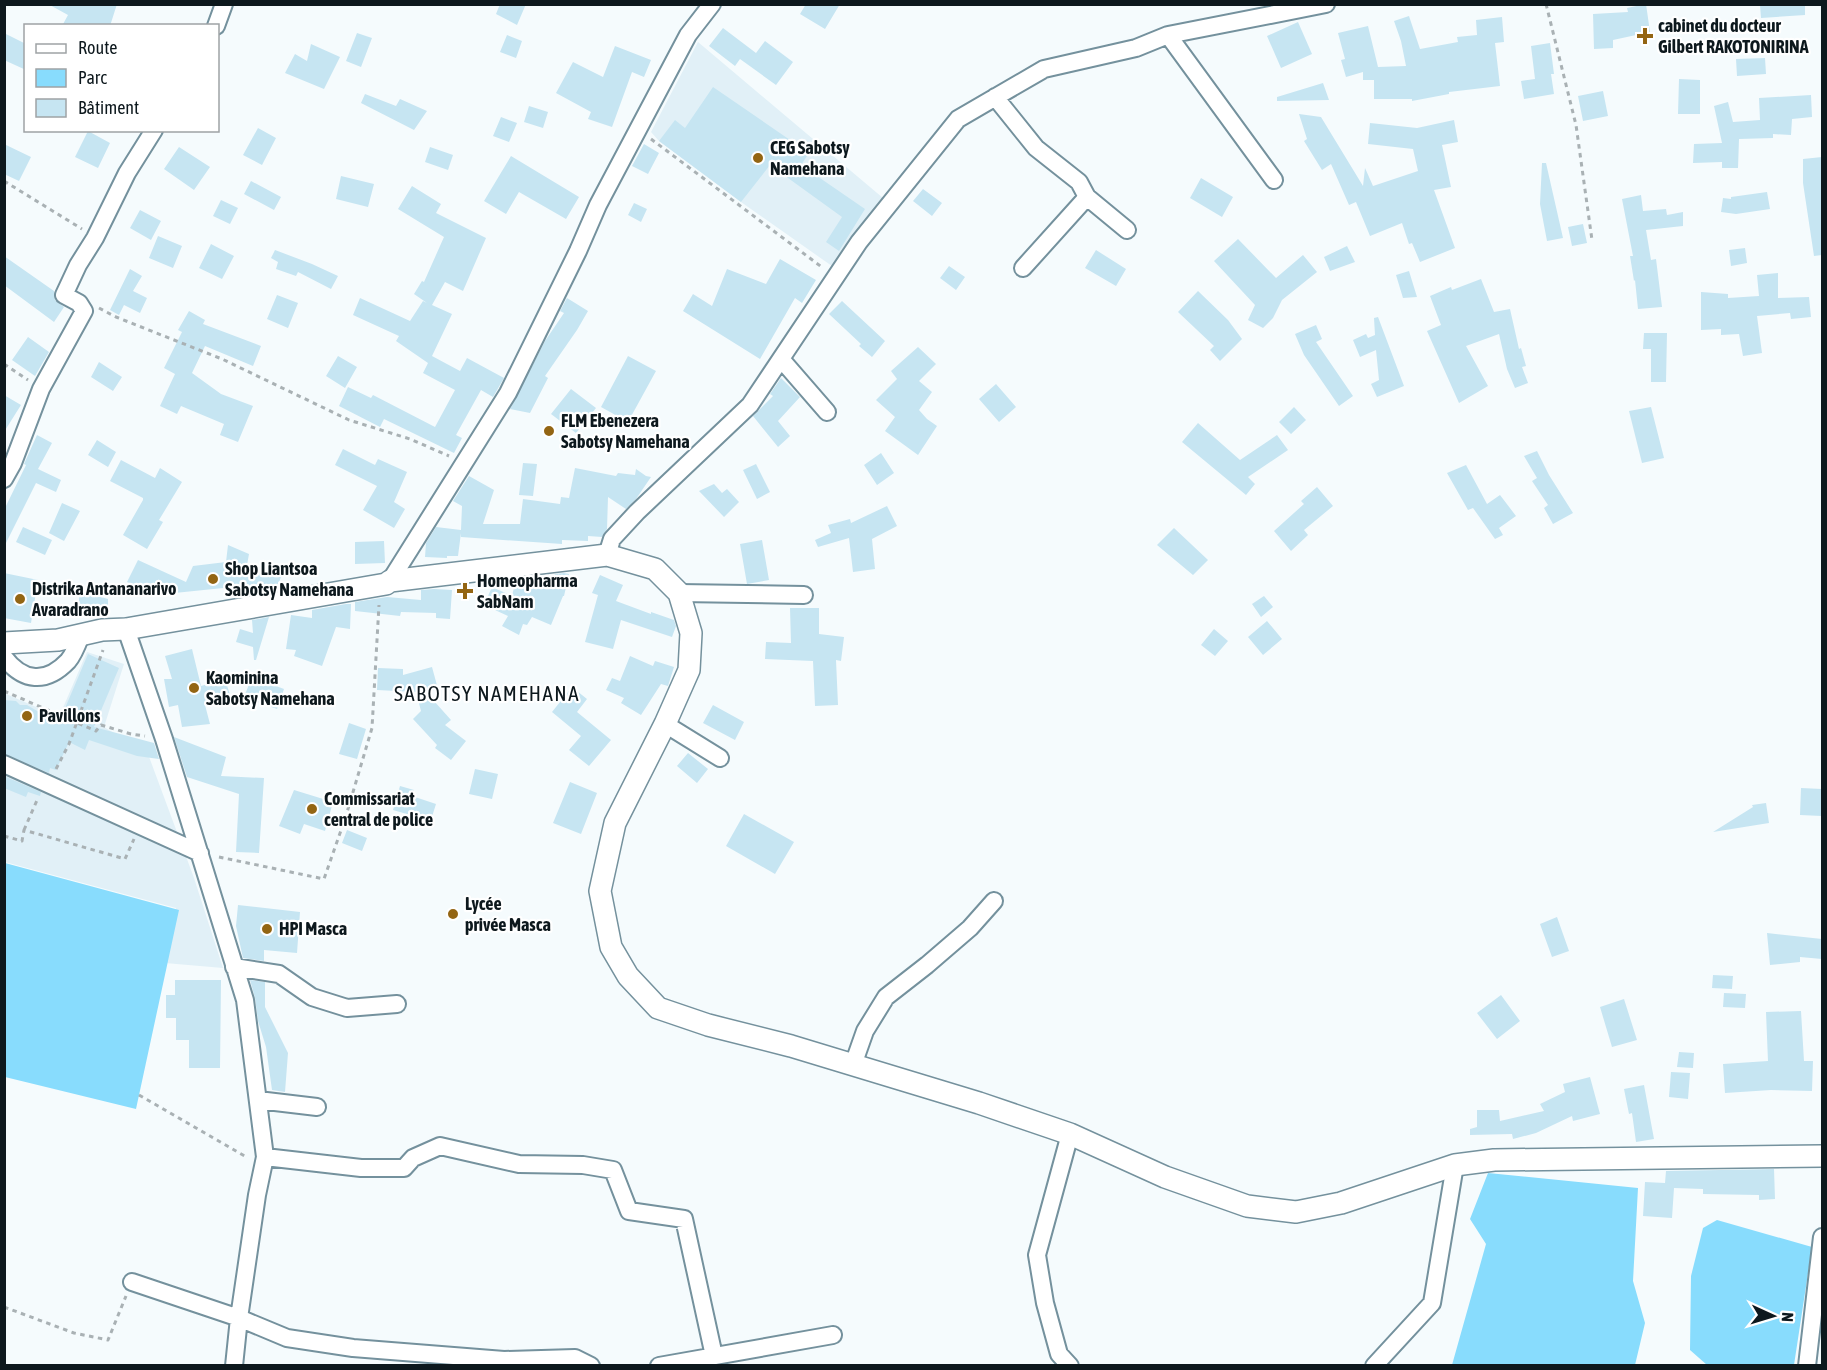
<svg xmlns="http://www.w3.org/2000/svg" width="1827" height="1370" font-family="'Asap Condensed',sans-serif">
	<rect width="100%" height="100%" fill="#f5fbfd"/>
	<path fill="#e1f0f7" d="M698,42L883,198L839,271L741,202L659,141L651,132Z
		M87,652L124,664L104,727L148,754L194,878L223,968L165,963L176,908L5,862L4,693L59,717Z"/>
	<path fill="#88dcfd" d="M5,863L179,910L136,1109L5,1077Z
		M1488,1173L1638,1188L1633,1281L1645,1323L1635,1365H1452L1486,1244L1470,1219Z
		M1717,1220L1812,1247L1794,1365H1707L1690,1350L1691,1276L1703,1228Z"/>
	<path fill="#c6e5f2" d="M48,4H117L110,26H62L68,15Z
		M500,4H526L517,25L496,14Z
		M806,4H840L825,29L800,14Z
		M1646,4L1650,32L1613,40V48L1594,49L1593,14L1628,12L1627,8Z
		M1805,4V15L1761,18L1760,5Z
		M1409,16L1420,49L1458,42L1457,37L1477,35L1476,20L1502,17L1504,42L1495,43L1500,86L1449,92V94L1412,101V99H1374V80H1363V72L1346,77L1341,60L1345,59L1338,33L1368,26L1378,67L1406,66L1401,41L1394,21Z
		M1298,22L1312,54L1281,68L1267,36Z
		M723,28L756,53L765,41L793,62L776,85L740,59L735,66L709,46Z
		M4,33L26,44V70L4,60Z
		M357,33L372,38L361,67L346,61Z
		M507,35L522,41L516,58L500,52Z
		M1550,43L1554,74H1551L1554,94L1524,99L1521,81L1535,79L1531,46Z
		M311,44L340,57L324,89L285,73L295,54L307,61Z
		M615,46L651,60L644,77L632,72L612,127L588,119L591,112L556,93L573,62L603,77Z
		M1765,58L1766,74L1737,76L1736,59Z
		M1679,79L1700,80V114H1678Z
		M1323,83L1329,100L1277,101V97Z
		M713,87L809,153L801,165L865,209L839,251L826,242L842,217L770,165L741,202L659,141L675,120L685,128Z
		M1603,91L1608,116L1583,121L1578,96Z
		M365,94L396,106L400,99L427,111L414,130L361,103Z
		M1811,95L1812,117L1792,119L1791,135L1773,134V138L1739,139L1738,168H1722V162L1693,163L1694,144L1722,143L1714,106L1728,102L1733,122L1760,120L1759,98Z
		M529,106L548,112L543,128L524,122Z
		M1299,114L1321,117L1363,186L1365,168L1373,186L1418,171L1413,149L1368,144L1370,123L1417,128L1454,120L1458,142L1442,145L1451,187L1434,190L1455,248L1420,262L1412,243L1409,244L1402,223L1370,236L1356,202L1349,205L1331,164L1322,170L1304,141L1307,139Z
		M501,117L517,123L509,142L493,136Z
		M258,128L276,138L262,165L243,155Z
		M88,131L110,143L98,168L75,157Z
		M4,144L31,157L19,181L4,174Z
		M644,144L659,153L648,174L632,166Z
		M179,147L210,167L194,190L164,169Z
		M430,147L453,155L448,170L425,162Z
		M511,156L579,197L566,219L519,192L506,214L484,201Z
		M1822,157V255L1814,256L1803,183V159Z
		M1542,163H1546L1563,238L1547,241L1540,204Z
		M341,176L374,184L368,207L336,199Z
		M1201,178L1233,197L1222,217L1190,198Z
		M251,181L281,197L274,210L244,194Z
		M412,186L441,204L436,213L486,238L463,291L445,282L432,305L452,314L432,356L460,371L467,358L504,378L493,397L481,390L456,435L462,438L454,453L384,419L380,427L339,406L348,387L371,398L373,395L435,427L455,390L423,373L428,363L396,341L399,336L353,315L360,298L410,321L423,301L427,303L414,294L422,281L424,282L444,237L398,209Z
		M923,189L942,203L932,216L913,201Z
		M1767,192L1770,209L1736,214L1721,212L1723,198L1731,199V197Z
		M1641,195L1643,211L1666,209L1667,215L1683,212V226L1646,230L1651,260L1656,259L1662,307L1638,309L1635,280L1634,281L1630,256H1633L1622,199Z
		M221,200L238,208L230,224L213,216Z
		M634,203L647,209L641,222L628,215Z
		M140,210L161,221L151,240L130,228Z
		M1583,224L1587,243L1572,246L1568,227Z
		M158,236L182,246L173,268L149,258Z
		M1238,239L1276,278L1303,255L1317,272L1282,300L1273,318L1263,328L1248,320L1255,305L1214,261Z
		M211,244L234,256L222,279L199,268Z
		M1347,246L1355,262L1330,271L1324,257Z
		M1745,248L1747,263L1731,266L1729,250Z
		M275,250L312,264L338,276L331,289L298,272L296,276L276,269L278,262L271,258Z
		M1096,250L1126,269L1116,286L1085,268Z
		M4,256L54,291L55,300L64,307L54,322L4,285Z
		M780,259L816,280L802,303L795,298L760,359L683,311L693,294L712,306L727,269L766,284Z
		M949,266L965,277L956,290L940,278Z
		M130,269L142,276L133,291L147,298L140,313L124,305L119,315L110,310Z
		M1409,271L1417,297L1403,298L1396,275Z
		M1778,273V298L1809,297L1811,317L1791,319L1790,313L1757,316L1762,353L1743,356L1739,334L1721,335V329L1701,330V292L1728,294V298L1759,296L1757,275Z
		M1481,279L1494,312L1510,309L1519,349L1521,348L1526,366L1522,367L1528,383L1515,388L1507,369L1499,334L1466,346L1488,386L1459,403L1427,331L1441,325L1430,296L1451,287L1452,290Z
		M1198,291L1228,320L1242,339L1220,361L1210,350L1214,346L1178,312Z
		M277,295L298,303L288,328L267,319Z
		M567,298L588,311L577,330L545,376L548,378L530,413L510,409L545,341L564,313L560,311Z
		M842,301L885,341L872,357L859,346L861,344L829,314Z
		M189,311L205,320L203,324L261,346L253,366L205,346L192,373L221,394L253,406L238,442L220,435L224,424L181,406L177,414L160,406L175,374L164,368L182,332L178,330Z
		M1378,317L1404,386L1377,397L1371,384L1379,380L1376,350L1360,357L1353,340L1366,334L1368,338L1375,335L1374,318Z
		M1316,325L1322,339L1316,342L1353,396L1339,406L1304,355L1295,334Z
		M1644,333H1667L1666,382H1651V349H1643Z
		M28,337L49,352L35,376L12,360Z
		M918,347L936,364L919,381L932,392L919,410L927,419L937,426L918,455L885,431L895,417L876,400L897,379L891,371Z
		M338,356L357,367L345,388L326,376Z
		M628,356L656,371L628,422L601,407Z
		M99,362L122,377L113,391L91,377Z
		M781,378L800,397L778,421L790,436L778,447L753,416L773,396L770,394Z
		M996,384L1016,407L999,422L979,399Z
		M571,389L596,408L576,433L551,414Z
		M4,395L21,405L4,432Z
		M1294,407L1306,420L1291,434L1279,422Z
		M1651,407L1664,458L1642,463L1629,411Z
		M1198,423L1240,460L1277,435L1288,450L1248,477L1255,484L1246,495L1182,442Z
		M37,435L52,443L38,469L61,480L56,492L36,483L4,547V510L26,465L24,464Z
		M97,440L116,452L108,467L88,455Z
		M343,449L375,465L378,459L407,472L394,502L405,509L394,528L363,510L377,486L335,465Z
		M1537,451L1549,475L1573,513L1553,524L1544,508L1548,505L1532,481L1537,478L1524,456Z
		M881,453L894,473L877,485L864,465Z
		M121,460L155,478L160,468L182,482L159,520L163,522L147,549L123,535L143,500V498L110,481Z
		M523,463L537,464L533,496L519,495Z
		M756,464L770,492L757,499L743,470Z
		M1466,465L1487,504L1500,495L1516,516L1499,528L1503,535L1495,539L1473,508L1468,510L1447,473Z
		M575,468L616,476L618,473L635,475L636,469L646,476L651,477L636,499L626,509L608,497L607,529L602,537L588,536V541L562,540V544L461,537V533L458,556H447V558L425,557L426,543L436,527L461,530L462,506L453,501L469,476L494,490L483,524H520L523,499L560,504L561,497L569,498Z
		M714,484L722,493L727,489L739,502L724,517L699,491Z
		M1317,487L1333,506L1304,530L1308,535L1291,551L1274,531L1304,504L1301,501Z
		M62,503L80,511L64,541L49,533Z
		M887,506L897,526L872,539L875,569L853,572L849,538L818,547L815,540L831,533L828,525L850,519L851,523Z
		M23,527L52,540L45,555L16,542Z
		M1174,528L1208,560L1193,575L1157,545Z
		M762,540L769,580L747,584L740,544Z
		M384,541L385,563L355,564V542Z
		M228,545L249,554L247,565L283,570L278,586H273V591L251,594V590L233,587L155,595L127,582L138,560L186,582L193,566L226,562Z
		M4,573L38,580L31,623L4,618Z
		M564,573L569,574L564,596H563L551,625L532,617L527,625L523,624L519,635L502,626L508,616L484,605L492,587L512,596L516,579L543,576L554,577L555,574Z
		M600,575L623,585L616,601L651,614V612L674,620L676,626L672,637L621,620L613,649L585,642L598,595L592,593Z
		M434,589L452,590L450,619L436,618V613L401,612L400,616L355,611V602L387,597L421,600V590Z
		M79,591L108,599V614H79Z
		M1264,596L1273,607L1261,617L1252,604Z
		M346,604H351L350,629L336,627L322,666L294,656L296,650L286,649L291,615L312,618V610Z
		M790,608H819V634L844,637L841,661L836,660L838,705L815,706L813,661L765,659L766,642L791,643Z
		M269,617L256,660H254L253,647L236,642L240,629L253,633L252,620Z
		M1267,621L1282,639L1263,655L1248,637Z
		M1214,629L1228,641L1215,656L1201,645Z
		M192,649L201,686L225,679L231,698L205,705L210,724L182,727L178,705L169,707L164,679H172L165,656Z
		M88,654L119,668L94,727L154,743L159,759L137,756L89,740L85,750L69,742L56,770L50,768L49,773L4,754V700L16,701L20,705H27L44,715L60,720Z
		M630,656L653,666L655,661L674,667L668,686L661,684L641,715L621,703L624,698L606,690L612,678L620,681Z
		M432,667L438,689L426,692L451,720L445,725L466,741L451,760L435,748L437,745L413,719L421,711L416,692L377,690L378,668L403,669V675Z
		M252,677L284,689L277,709L244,697Z
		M572,687L587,699L577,712L611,740L589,766L569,750L581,736L552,712Z
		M713,705L744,722L735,740L703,723Z
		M349,723L366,729L357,759L339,754Z
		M174,737L226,757L221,776L264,778L259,853L236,852L239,794L187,777Z
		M688,753L708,769L697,783L677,766Z
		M475,769L498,774L492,799L469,794Z
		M4,776L41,792L40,796L28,792L26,797L4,788Z
		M570,782L597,793L581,834L553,823Z
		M400,786L414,790L412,796L436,804L429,826L415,822L417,817L393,810Z
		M1801,788L1822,789V816L1800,815Z
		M294,790L333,802L325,831L304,824L300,834L279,826Z
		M1766,803L1769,823L1713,832L1753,807L1752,805Z
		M744,814L794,842L775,874L726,846Z
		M347,830L367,838L362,851L342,843Z
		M238,905L300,912L297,953L264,950V961L243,958L236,926Z
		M1557,917L1569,951L1552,957L1540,924Z
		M1767,933L1822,939V959L1800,957V962L1770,965Z
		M1713,975L1733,976L1732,989L1712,988Z
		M175,980H221L220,1068H189V1040H176V1018H166V995H175Z
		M250,980L265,982V1007L288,1053L285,1092L272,1090L266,1047L258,1021L255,998Z
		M1724,993L1746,994L1745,1008L1723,1007Z
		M1501,995L1520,1021L1497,1039L1477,1013Z
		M1624,999L1637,1040L1612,1047L1600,1007Z
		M1801,1011L1804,1061H1813L1812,1091L1771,1090L1725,1093L1723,1064L1768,1061L1766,1012Z
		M1679,1052L1694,1053L1693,1068L1677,1067Z
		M1671,1072L1690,1073L1688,1099L1669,1097Z
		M1590,1077L1600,1114L1573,1121L1572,1116L1536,1133L1513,1139L1512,1134L1470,1135V1129L1477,1127V1110H1499L1500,1121L1544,1111L1540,1104L1565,1092L1563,1084Z
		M1644,1085L1654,1139L1636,1142L1632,1113L1629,1114L1624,1089Z
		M1774,1169L1775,1199L1759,1200V1195L1703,1194V1189L1674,1188L1672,1218L1643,1216L1645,1182L1665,1183L1666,1171Z"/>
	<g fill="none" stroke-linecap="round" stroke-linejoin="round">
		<defs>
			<path id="minor" d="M216,26L224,4
				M1168,35L1274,180
				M995,97L1036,148L1079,182L1087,197L1127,230
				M1023,268L1087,197
				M781,359L827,412
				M4,479L13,463L41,389L84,311L79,303L64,295L78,265L95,238L127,173L154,130
				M607,555L612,539L637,512L750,405L859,242L958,119L1044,69L1136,48L1168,35L1326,4
				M390,581L508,393L578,251L598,205L688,35L712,4
				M679,593L804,595
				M126,629L164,739L245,1000L265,1157L257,1195L239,1318L234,1366
				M4,657C23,682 46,684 68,661C74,654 78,643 81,635
				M665,724L720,758
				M4,764L200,853
				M234,967L279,974L312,997L347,1008L397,1004
				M853,1065L865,1031L886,997L927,965L970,928L994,901
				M258,1100L317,1107
				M1070,1134L1037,1255L1045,1303L1059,1354L1070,1366
				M265,1157L361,1168H404L413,1158L440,1146L519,1164L583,1165L613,1170L629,1211L684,1219L714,1356
				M132,1282L239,1318L287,1338L353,1348L504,1360L575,1358L591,1366
				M659,1366L833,1335
				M1374,1366L1432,1303L1455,1165
				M1807,1366L1822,1237"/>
			<path id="major" d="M4,643L58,640L102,630L126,629L386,584L390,581L607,555L655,569L679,593L691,633L689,670L665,724L615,823L600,891L611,947L628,976L658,1008L708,1025L791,1046L979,1103L1070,1134L1165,1177L1247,1206L1296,1212L1341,1203L1455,1165L1494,1160L1822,1156"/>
		</defs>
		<use href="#minor" stroke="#74919d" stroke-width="20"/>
		<use href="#major" stroke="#74919d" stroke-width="24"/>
		<path stroke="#a9b1b4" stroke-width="3" stroke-dasharray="4.5 4.5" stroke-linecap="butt" d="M1546,4L1576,125L1592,240
			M651,139L823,268
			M4,181L82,229
			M99,308L116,317L222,359L349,420L410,439L449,456
			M4,364L28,380
			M4,691L96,731L101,725L131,734L145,736
			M56,769L69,744L103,650
			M24,830L38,798
			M4,836L22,841L24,830L125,859L134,839
			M219,857L324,879L345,819L372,728L379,605
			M139,1095L248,1158
			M4,1307L74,1333L108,1340L126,1296"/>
		<use href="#minor" stroke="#fff" stroke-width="16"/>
		<use href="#major" stroke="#fff" stroke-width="21"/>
	</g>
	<g fill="#936513" stroke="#fff" stroke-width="2">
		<path d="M1642 27h6v6h6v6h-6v6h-6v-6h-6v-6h6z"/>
		<circle cx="758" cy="158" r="6"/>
		<circle cx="549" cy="431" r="6"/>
		<circle cx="213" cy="579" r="6"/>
		<path d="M462 582h6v6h6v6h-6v6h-6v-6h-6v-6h6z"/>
		<circle cx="20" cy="599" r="6"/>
		<circle cx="194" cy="688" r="6"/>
		<circle cx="27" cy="716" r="6"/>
		<circle cx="312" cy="809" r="6"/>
		<circle cx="453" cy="914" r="6"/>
		<circle cx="267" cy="929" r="6"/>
	</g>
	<g text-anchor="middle" stroke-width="4.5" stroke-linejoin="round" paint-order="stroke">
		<g font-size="18" font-weight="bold" fill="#0d181d" stroke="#fff" text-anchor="start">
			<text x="1658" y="32">cabinet du docteur<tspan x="1658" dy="21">Gilbert RAKOTONIRINA</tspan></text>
			<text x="770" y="154">CEG Sabotsy<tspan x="770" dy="21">Namehana</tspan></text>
			<text x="561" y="427">FLM Ebenezera<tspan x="561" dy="21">Sabotsy Namehana</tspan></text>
			<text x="225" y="575">Shop Liantsoa<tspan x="225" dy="21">Sabotsy Namehana</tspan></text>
			<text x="477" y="587">Homeopharma<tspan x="477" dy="21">SabNam</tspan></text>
			<text x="32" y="595">Distrika Antananarivo<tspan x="32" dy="21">Avaradrano</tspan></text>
			<text x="206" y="684">Kaominina<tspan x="206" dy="21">Sabotsy Namehana</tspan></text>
			<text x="39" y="722">Pavillons</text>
			<text x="324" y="805">Commissariat<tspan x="324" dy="21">central de police</tspan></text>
			<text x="465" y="910">Lycée<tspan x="465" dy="21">privée Masca</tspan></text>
			<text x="279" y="935">HPI Masca</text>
		</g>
		<g font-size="21" letter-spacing="1.5" fill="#0d181d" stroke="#fff">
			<text x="487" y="701">SABOTSY NAMEHANA</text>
		</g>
	</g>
	<rect width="1827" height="1370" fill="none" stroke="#0d181d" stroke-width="12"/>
	<rect x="24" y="24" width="195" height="108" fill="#ffffff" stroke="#9ea3a5" stroke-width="1.5"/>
	<rect x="36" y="44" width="30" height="9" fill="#ffffff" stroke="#9ea3a5" stroke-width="1.5"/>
	<text x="78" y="54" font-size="18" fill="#0d181d">Route</text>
	<rect x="36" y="69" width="30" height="18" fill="#88dcfd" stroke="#9ea3a5" stroke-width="1.5"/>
	<text x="78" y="84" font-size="18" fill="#0d181d">Parc</text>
	<rect x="36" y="99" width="30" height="18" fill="#c6e5f2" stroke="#9ea3a5" stroke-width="1.5"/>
	<text x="78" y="114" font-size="18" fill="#0d181d">Bâtiment</text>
	<g transform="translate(1773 1316) rotate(94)" stroke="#ffffff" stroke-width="4.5" paint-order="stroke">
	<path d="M0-4.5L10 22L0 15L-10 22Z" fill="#0d181d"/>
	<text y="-9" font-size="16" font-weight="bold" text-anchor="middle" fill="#0d181d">N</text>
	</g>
</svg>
